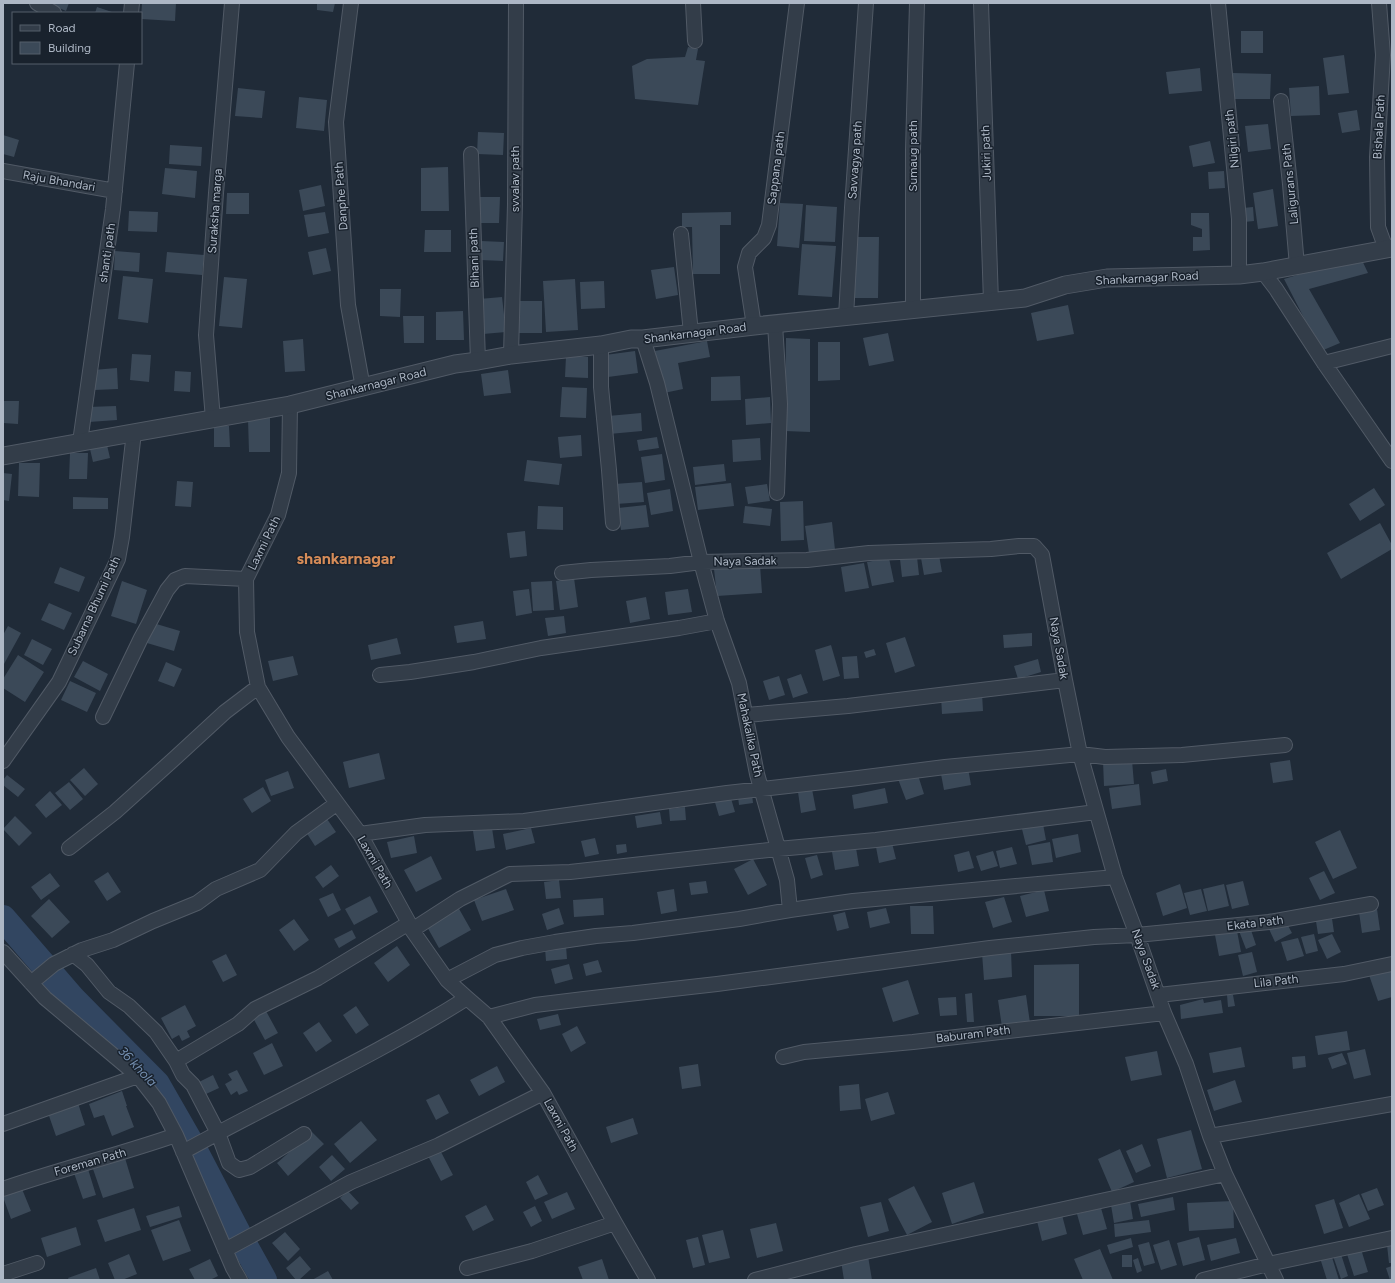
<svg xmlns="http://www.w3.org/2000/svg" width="1395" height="1283" font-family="Figtree,sans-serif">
	<rect width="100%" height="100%" fill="#202b38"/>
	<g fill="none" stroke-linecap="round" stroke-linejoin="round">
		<path stroke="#324661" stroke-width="26" d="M3,918L73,999L157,1084L192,1145L239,1235L264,1280"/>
	</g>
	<path fill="#3b4958" d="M48,3H69L66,11Z
		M142,3H176L175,21L141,19Z
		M317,3H335L333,12L317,10Z
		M97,7L115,13H95Z
		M1241,31H1263V53H1241Z
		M688,47L698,49L696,60L705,61L698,105L635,99L632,66L647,59L685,57Z
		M1344,55L1349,93L1328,95L1323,58Z
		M1200,68L1202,91L1169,94L1166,72Z
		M1233,73L1271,74L1270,99H1233Z
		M1319,86L1320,115L1291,116L1289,88Z
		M238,88L265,91L262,118L235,116Z
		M299,97L327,100L324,131L296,128Z
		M1357,110L1360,130L1342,133L1338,113Z
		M1268,124L1271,149L1248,152L1245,126Z
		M478,132L504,133L503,155L477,154Z
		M3,135L19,140L14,157L3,154Z
		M1210,141L1215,163L1193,167L1189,146Z
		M170,145L202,147L201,166L169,164Z
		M448,167L449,211H421V168Z
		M165,168L197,171L195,198L162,194Z
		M1224,171L1225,188L1209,189L1208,172Z
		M321,185L325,206L303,211L299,190Z
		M1273,189L1278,226L1258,229L1253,193Z
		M227,193H249V214H226Z
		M479,197H500L499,223H478Z
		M780,203L803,204L799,248L777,246Z
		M806,205L837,207L835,242L804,241Z
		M1253,207L1254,221L1244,222L1243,208Z
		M129,211L158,212L157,232L128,231Z
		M325,212L329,233L308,237L304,215Z
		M731,212V225H720V274H693L692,227H682V213Z
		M1191,213H1209L1210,250L1193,251V237H1202V229L1191,225Z
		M425,230H451V252H424Z
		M853,237H879L878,298H853Z
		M481,241L504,242L503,261L481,260Z
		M802,244L836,246L832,297L798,295Z
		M326,248L331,271L313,275L308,252Z
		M115,251L140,253L139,272L114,270Z
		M167,252L204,255L202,275L165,272Z
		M1360,256L1368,273L1309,289L1340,343L1321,351L1284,279Z
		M674,267L678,295L656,299L651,270Z
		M123,276L153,279L148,323L118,319Z
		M224,277L247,279L242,328L219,326Z
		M575,279L578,330L546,332L543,281Z
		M604,281L605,308L581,309L580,282Z
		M380,289H401L400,317L380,316Z
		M502,297L506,332L483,334L479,299Z
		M514,301H542V333H515Z
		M1068,305L1074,334L1037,341L1031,313Z
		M463,311L464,340H436V312Z
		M403,316H424V343H404Z
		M888,333L894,361L869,366L863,338Z
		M786,338L810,339V432L785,431Z
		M303,339L305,371L285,372L283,341Z
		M707,341L710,357L678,363L683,389L664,393L655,351Z
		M818,342H840V380L818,381Z
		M635,351L638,373L608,377L605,355Z
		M132,354L151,355L149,382L130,380Z
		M566,356L588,357V378L565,377Z
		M117,368L118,389L94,390L93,370Z
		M508,370L511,393L484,396L481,374Z
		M175,371L191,372L190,392L174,391Z
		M740,376L741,400L711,401V377Z
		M562,387L587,388L586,418L560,417Z
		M770,397L771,423L746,425L745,399Z
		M3,401H19L18,424L3,423Z
		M116,406L117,420L89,422L88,407Z
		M641,413L642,431L609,434L608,416Z
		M270,418V452H249L248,419Z
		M214,426H229L230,447H214Z
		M581,435L582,456L560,458L558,437Z
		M657,437L659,448L639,451L637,440Z
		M760,438L761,460L733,462L732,440Z
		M107,445L110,458L93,462L90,449Z
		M70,453H88L87,479H69Z
		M662,454L665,480L645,483L641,457Z
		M527,460L562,464L559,485L524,481Z
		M19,463H40L39,497L18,496Z
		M724,464L726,481L695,485L693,467Z
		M3,473L12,474L9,501L3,500Z
		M177,481L193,482L191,507L175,506Z
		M642,482L644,502L616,504L614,484Z
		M731,483L734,506L698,510L695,487Z
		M767,484L770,501L748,504L745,487Z
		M1374,488L1385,505L1360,521L1349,504Z
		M670,489L673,511L651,515L647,493Z
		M73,497L108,498V509H73Z
		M803,501L804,540L781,541L780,502Z
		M646,505L649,527L621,530L618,508Z
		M538,506L563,507V530L537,529Z
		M745,506L772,509L770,526L743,523Z
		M832,522L835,550L809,553L805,526Z
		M1380,523L1392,545V549L1341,579L1327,553Z
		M525,531L527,556L510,558L507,533Z
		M939,555L942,572L924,575L921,558Z
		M917,557L919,575L902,577L900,559Z
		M889,558L894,582L872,586L867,562Z
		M864,563L869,588L845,592L841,567Z
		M760,565L762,593L717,596L714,569Z
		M60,567L85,577L79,592L54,583Z
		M574,578L578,607L560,610L556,581Z
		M122,581L147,590L136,624L111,616Z
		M552,581L554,610L533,611L531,582Z
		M529,589L532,613L516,616L513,591Z
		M688,589L692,612L668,615L665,592Z
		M646,597L650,619L630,623L626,601Z
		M49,603L72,613L64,630L41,620Z
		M564,616L566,633L548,636L545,618Z
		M483,621L486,639L457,643L454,626Z
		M153,623L180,631L174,651L147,643Z
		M8,626L21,633L4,664L3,663V635Z
		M1032,633V646L1004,648L1003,635Z
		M905,637L915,666L895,673L886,643Z
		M397,638L401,654L371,660L368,645Z
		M32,639L52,649L43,665L24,655Z
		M831,645L840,676L823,681L815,650Z
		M874,649L876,655L866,658L864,652Z
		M18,655L44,672L25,702L3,688V679Z
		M293,656L298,675L273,681L268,661Z
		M857,656L859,678L844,679L842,657Z
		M1038,659L1041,672L1018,679L1014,666Z
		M83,661L108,674L100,691L74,677Z
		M166,662L182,669L174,687L158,681Z
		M801,674L808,693L793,698L787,679Z
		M779,676L785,695L769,700L763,681Z
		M70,681L96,693L87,712L61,700Z
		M982,693L983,711L942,714L941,696Z
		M379,753L385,779L349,788L343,762Z
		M1132,760L1134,784L1104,786L1103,761Z
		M1290,760L1293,780L1273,783L1270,763Z
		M84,768L98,784L85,796L70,780Z
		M968,768L971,785L944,790L941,774Z
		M1166,769L1168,781L1153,784L1151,772Z
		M288,771L294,788L271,796L265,780Z
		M917,772L924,794L906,800L898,779Z
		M7,775L25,789L18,797L3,785V780Z
		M69,782L83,799L70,810L55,793Z
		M1139,784L1141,805L1112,809L1109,788Z
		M263,787L271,801L252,813L243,799Z
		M885,788L888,803L854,809L852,795Z
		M812,789L816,810L801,813L798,792Z
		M50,791L62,805L46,818L35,805Z
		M752,794L753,803L739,805L738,796Z
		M730,795L735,812L719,816L714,799Z
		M685,807L686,820L670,821L669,809Z
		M660,812L662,824L637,828L635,816Z
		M15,816L32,833L19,846L3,829Z
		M327,819L336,832L315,846L306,832Z
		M1043,824L1046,840L1026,845L1022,829Z
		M492,828L495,848L476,851L473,831Z
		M531,828L535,843L506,850L503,834Z
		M1340,830L1357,868L1333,879L1315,842Z
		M1078,834L1081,852L1056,858L1052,839Z
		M414,836L417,853L391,858L387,842Z
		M595,838L599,854L585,857L581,841Z
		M1050,842L1053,862L1032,865L1028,846Z
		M892,843L896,859L879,863L876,847Z
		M626,844L627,852L617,854L616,845Z
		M1012,847L1017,864L1000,868L996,851Z
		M856,848L859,866L835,870L832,852Z
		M969,851L974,868L958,872L954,855Z
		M993,851L998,866L981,871L976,856Z
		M817,855L823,875L811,879L805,858Z
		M431,856L442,879L416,892L404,870Z
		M753,859L767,885L748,895L734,869Z
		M331,865L339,876L323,888L315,877Z
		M1324,871L1335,893L1320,900L1309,878Z
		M108,872L121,892L107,901L94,881Z
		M50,873L60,886L41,900L31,887Z
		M559,880L561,898L546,899L544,882Z
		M706,881L708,893L691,895L689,883Z
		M1243,881L1249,905L1232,909L1226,885Z
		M1180,884L1187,908L1163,916L1156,893Z
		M1224,884L1229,906L1208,911L1203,889Z
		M506,889L514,910L482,921L474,900Z
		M674,889L677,911L661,914L657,892Z
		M1201,889L1207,911L1190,915L1184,893Z
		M1044,890L1049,911L1026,917L1020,896Z
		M333,893L341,910L328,917L319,899Z
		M370,896L378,912L354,925L345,909Z
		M1004,897L1012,922L993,928L985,902Z
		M603,898L604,915L574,917L573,900Z
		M49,899L70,922L52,938L31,916Z
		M910,906H933L934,934H911Z
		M458,907L471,930L439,948L426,925Z
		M559,908L564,924L547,930L542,914Z
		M886,908L890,923L870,928L867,912Z
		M1377,909L1380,930L1362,933L1359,912Z
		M845,912L849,928L837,931L833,915Z
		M1331,912L1334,932L1318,934L1315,915Z
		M294,919L309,940L294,951L279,930Z
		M1285,920L1292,933L1275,942L1269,929Z
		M1250,927L1256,945L1246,949L1239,931Z
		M352,930L356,938L339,948L334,939Z
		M1237,931L1241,952L1219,956L1215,935Z
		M1314,934L1318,951L1306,954L1301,937Z
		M1332,934L1341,952L1327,959L1318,940Z
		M1298,938L1304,956L1287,961L1281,942Z
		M397,946L410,965L388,982L374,963Z
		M566,946L567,959L546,961L545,948Z
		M1011,951L1012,977L984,980L982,953Z
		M1252,952L1257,972L1243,976L1238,955Z
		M226,954L237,975L223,982L212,961Z
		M598,960L602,972L586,976L583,964Z
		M569,964L573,979L555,984L551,969Z
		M1079,964V1016H1034V965Z
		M1392,968V997L1378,1001L1369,975Z
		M908,980L919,1014L893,1022L882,988Z
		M972,993L974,1022H967L965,994Z
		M1026,995L1030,1023L1002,1027L998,1000Z
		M1227,995H1233L1235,1006L1228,1007Z
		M956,997L957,1015L940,1016L938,998Z
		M1203,999L1204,1003L1221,1000L1223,1013L1181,1019L1180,1005Z
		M185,1005L196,1026L187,1031L190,1037L182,1041L179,1035L172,1039L161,1018Z
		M356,1006L369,1025L356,1034L343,1015Z
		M266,1011L278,1033L265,1040L253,1018Z
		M558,1014L561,1025L540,1030L537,1019Z
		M319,1022L332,1041L316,1052L303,1033Z
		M577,1026L586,1043L571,1052L562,1034Z
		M1347,1031L1350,1050L1318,1055L1315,1036Z
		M272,1043L283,1066L264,1075L253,1053Z
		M1241,1047L1245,1067L1213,1073L1209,1053Z
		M1365,1049L1371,1075L1354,1079L1347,1053Z
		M1157,1051L1162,1075L1131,1081L1125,1057Z
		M1342,1053L1347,1064L1332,1069L1328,1058Z
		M1305,1056L1306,1067L1293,1069L1292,1057Z
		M698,1064L701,1086L682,1089L679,1067Z
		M497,1066L505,1082L479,1096L470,1080Z
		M237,1070L248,1091L239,1095L237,1091L231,1095L225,1084L232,1080L228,1074Z
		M213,1075L219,1088L206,1094L199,1082Z
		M1235,1080L1242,1102L1214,1111L1207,1090Z
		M859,1084L861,1109L840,1111L839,1086Z
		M122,1091L127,1106H126L134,1127L112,1136L104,1115L94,1118L89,1104Z
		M888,1092L895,1114L871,1121L865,1099Z
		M439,1094L449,1113L436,1120L426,1100Z
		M78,1103L85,1125L56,1136L48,1113Z
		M633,1118L638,1134L611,1143L606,1127Z
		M361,1121L377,1140L350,1163L334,1144Z
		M1191,1130L1202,1169L1167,1178L1157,1139Z
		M312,1132L324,1144L288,1176L277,1163Z
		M1142,1144L1151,1166L1136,1173L1126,1151Z
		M1120,1149L1134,1182L1112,1192L1098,1159Z
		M440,1150L453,1175L441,1181L428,1156Z
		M332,1155L345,1169L331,1181L319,1167Z
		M125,1158L134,1188L103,1198L93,1169Z
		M88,1169L96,1195L83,1199L74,1173Z
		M538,1175L548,1194L535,1200L526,1182Z
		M974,1182L984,1213L952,1224L942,1193Z
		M914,1186L932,1222L907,1235L888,1199Z
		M1377,1188L1384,1205L1368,1211L1361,1194Z
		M22,1189L31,1211L11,1219L3,1197Z
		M348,1191L359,1203L351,1210L340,1198Z
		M567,1192L575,1209L552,1219L544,1202Z
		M1359,1194L1370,1219L1349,1227L1339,1203Z
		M1173,1197L1175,1210L1141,1217L1138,1204Z
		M1334,1199L1343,1228L1324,1234L1315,1205Z
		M1130,1201L1133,1219L1114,1223L1111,1205Z
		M1233,1201L1234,1228L1189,1231L1187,1203Z
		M881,1202L889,1231L868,1237L860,1207Z
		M486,1205L494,1220L473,1231L465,1216Z
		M179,1206L182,1217L150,1227L146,1216Z
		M535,1206L542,1221L531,1227L523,1212Z
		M134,1208L141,1230L105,1242L97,1220Z
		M1101,1208L1107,1229L1083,1235L1077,1214Z
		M1062,1215L1067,1234L1042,1241L1037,1221Z
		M179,1220L191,1251L163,1261L151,1230Z
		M1149,1220L1151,1232L1115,1237L1114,1224Z
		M776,1223L783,1251L757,1258L750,1229Z
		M76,1227L81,1245L47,1257L41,1238Z
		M723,1230L730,1258L709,1263L702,1235Z
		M285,1232L300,1249L288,1261L272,1243Z
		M698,1237L705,1265L693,1268L686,1240Z
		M1199,1237L1205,1260L1183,1266L1177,1243Z
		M1131,1238L1133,1247L1110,1254L1107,1245Z
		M1236,1238L1240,1253L1211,1261L1207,1245Z
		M1169,1240L1177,1265L1161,1270L1153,1245Z
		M1149,1242L1155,1263L1144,1266L1138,1245Z
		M1392,1244V1263H1389L1387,1245Z
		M1100,1249L1113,1280H1083L1074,1259Z
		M1361,1249L1368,1272L1354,1276L1347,1254Z
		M1340,1251L1348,1276L1341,1279L1332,1253Z
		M129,1254L137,1274L122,1280H115L108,1263Z
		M1331,1254L1339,1280H1327L1320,1258Z
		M1122,1255H1132V1267H1122Z
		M300,1256L311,1269L299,1280H296L286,1268Z
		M868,1256L872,1280H844L841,1261Z
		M1138,1258L1142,1271L1137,1273L1133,1260Z
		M210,1259L218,1276L210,1280H195L189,1269Z
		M602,1259L609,1280H583L578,1267Z
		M1392,1266V1280H1390L1386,1268Z
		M96,1268L100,1280H69L68,1278Z
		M328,1271L333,1280H312Z"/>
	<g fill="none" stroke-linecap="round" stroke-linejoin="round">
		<defs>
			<path id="minor" d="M37,3L54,13
				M351,3L336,122L348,305L363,388
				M693,3L695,41
				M981,3L991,302
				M1218,3L1239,219V275
				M1379,3L1383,55L1377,157L1378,227L1386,249
				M131,13L132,3
				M1281,101L1290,184L1297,266
				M471,154L478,361
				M3,171L115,191
				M681,234L691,333
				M1263,272L1276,289L1324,363L1392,461
				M913,310V150L917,3
				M846,317L852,208L866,3
				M775,324L780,404L777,493
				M754,326L745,267L749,253L764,238L769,225L797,3
				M643,339L657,383L701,562L717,621L739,683L757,774L787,880L790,910
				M601,345V387L609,470L613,523
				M511,355L515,204L516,3
				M1324,363L1392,346
				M290,405L289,473L278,515L246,579L247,632L258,687L288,737L360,834L409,923L412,930L447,980L467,998L489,1017L543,1093L615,1223L648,1280
				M213,419L206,335L216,193L232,3
				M80,442L113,209L127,63
				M562,573L591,570L670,566L701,562L807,560L869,553L991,549L1019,546H1034L1042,555L1065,680L1080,754L1115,877L1137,935L1164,1013L1186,1064L1210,1136L1225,1174L1276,1280
				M380,675L410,672L474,662L541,648L679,628L717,621
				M746,715L848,706L1065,680
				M103,717L141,638L167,590L175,580L185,576L246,579
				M3,761L59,682L118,559L122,537L134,432
				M360,834L425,825L524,821L727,793L850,779L945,767L1080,754L1105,757L1182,755L1285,745
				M69,848L115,812L175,758L225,712L258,687
				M412,930L460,899L510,874L570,872L778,849L876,840L1096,812
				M3,952L45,998L138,1076L159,1103L176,1135L233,1268L240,1280
				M73,954L87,965L109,992L129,1006L156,1032L176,1061L183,1075L193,1085L218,1133L229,1163L239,1170L250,1167L304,1134
				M447,980L495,955L522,948L555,942L596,936L633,933L739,919L790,910L853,901L1115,877
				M31,983L54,964L82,950L113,940L153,921L197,903L216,889L260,870L296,833L336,804
				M1159,995L1344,974L1392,964
				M489,1017L535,1005L584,999L717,984L990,948L1094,937L1137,935L1269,922L1371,904
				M783,1057L804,1052L913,1042L1164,1013
				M176,1061L238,1024L255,1009L318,978L409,923
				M3,1124L138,1076
				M1210,1136L1392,1104
				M183,1152C277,1100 375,1056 467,998
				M3,1189C60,1169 119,1155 176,1135
				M225,1250L351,1182L439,1145L543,1093
				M467,1268L532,1251L615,1223
				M3,1274L37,1263
				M755,1280L856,1254L1225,1174
				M1203,1280L1268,1264L1392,1238"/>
			<path id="tertiary" d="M3,456L290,405L455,364L478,361L511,355L601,345L631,339H643L754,326L1025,298L1065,285L1107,278L1239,275L1263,272L1392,248"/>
		</defs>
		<use href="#minor" stroke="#515a66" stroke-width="16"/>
		<use href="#tertiary" stroke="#515a66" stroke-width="19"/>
		<use href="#minor" stroke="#333d49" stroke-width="14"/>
		<use href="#tertiary" stroke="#333d49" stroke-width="17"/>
	</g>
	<g text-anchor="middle" stroke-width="3" stroke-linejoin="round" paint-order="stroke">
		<g font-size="12" fill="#adb7c5" stroke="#19222d">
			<text transform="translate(1379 127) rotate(-87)" y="4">Bishala Path</text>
			<text transform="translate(1232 139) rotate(-96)" y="4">Nilgiri path</text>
			<text transform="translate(986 153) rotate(-92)" y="4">Jukiri path</text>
			<text transform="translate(913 156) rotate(-90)" y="4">Sumaug path</text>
			<text transform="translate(855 160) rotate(-86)" y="4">Savvagya path</text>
			<text transform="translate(776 168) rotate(-83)" y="4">Sappana path</text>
			<text transform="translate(515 179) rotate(-90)" y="4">svvalav path</text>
			<text transform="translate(59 181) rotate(10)" y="4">Raju Bhandari</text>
			<text transform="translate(1290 184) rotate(-96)" y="4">Laligurans Path</text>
			<text transform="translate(341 196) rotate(-94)" y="4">Danphe Path</text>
			<text transform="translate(215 211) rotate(-86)" y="4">Suraksha marga</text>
			<text transform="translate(107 253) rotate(-82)" y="4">shanti path</text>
			<text transform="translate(474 258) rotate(-92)" y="4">Bihani path</text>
			<text transform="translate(1147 278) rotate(-3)" y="4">Shankarnagar Road</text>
			<text transform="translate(695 333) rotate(-7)" y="4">Shankarnagar Road</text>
			<text transform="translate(376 384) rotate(-14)" y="4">Shankarnagar Road</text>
			<text transform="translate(264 543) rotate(-64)" y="4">Laxmi Path</text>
			<text transform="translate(745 561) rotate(-1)" y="4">Naya Sadak</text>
			<text transform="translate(94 606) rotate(-65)" y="4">Subarna Bhumi Path</text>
			<text transform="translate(1059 648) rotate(80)" y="4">Naya Sadak</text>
			<text transform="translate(750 735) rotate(78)" y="4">Mahakalika Path</text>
			<text transform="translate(375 862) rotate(60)" y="4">Laxmi Path</text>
			<text transform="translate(1255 923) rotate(-7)" y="4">Ekata Path</text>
			<text transform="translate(1146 959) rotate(70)" y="4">Naya Sadak</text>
			<text transform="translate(1276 981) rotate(-6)" y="4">Lila Path</text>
			<text transform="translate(973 1034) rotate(-7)" y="4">Baburam Path</text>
			<text transform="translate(561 1125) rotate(61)" y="4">Laxmi Path</text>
			<text transform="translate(90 1162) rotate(-16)" y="4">Foreman Path</text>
		</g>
		<g font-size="13" font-style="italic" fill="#748eaf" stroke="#19222d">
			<text transform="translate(138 1066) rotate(47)" y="5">36 khola</text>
		</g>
		<g font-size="16" font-weight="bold" fill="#d68c58" stroke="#19222d">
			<text x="346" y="564">shankarnagar</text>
		</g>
	</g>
	<rect width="1395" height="1283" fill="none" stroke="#adb7c5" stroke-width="8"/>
	<rect x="12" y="12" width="130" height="52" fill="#19222d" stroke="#545e6a"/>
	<rect x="20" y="25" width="20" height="6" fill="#333d49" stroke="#545e6a"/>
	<text x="48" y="32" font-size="12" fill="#adb7c5">Road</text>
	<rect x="20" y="42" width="20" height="12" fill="#3b4958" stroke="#545e6a"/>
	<text x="48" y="52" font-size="12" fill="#adb7c5">Building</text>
</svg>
